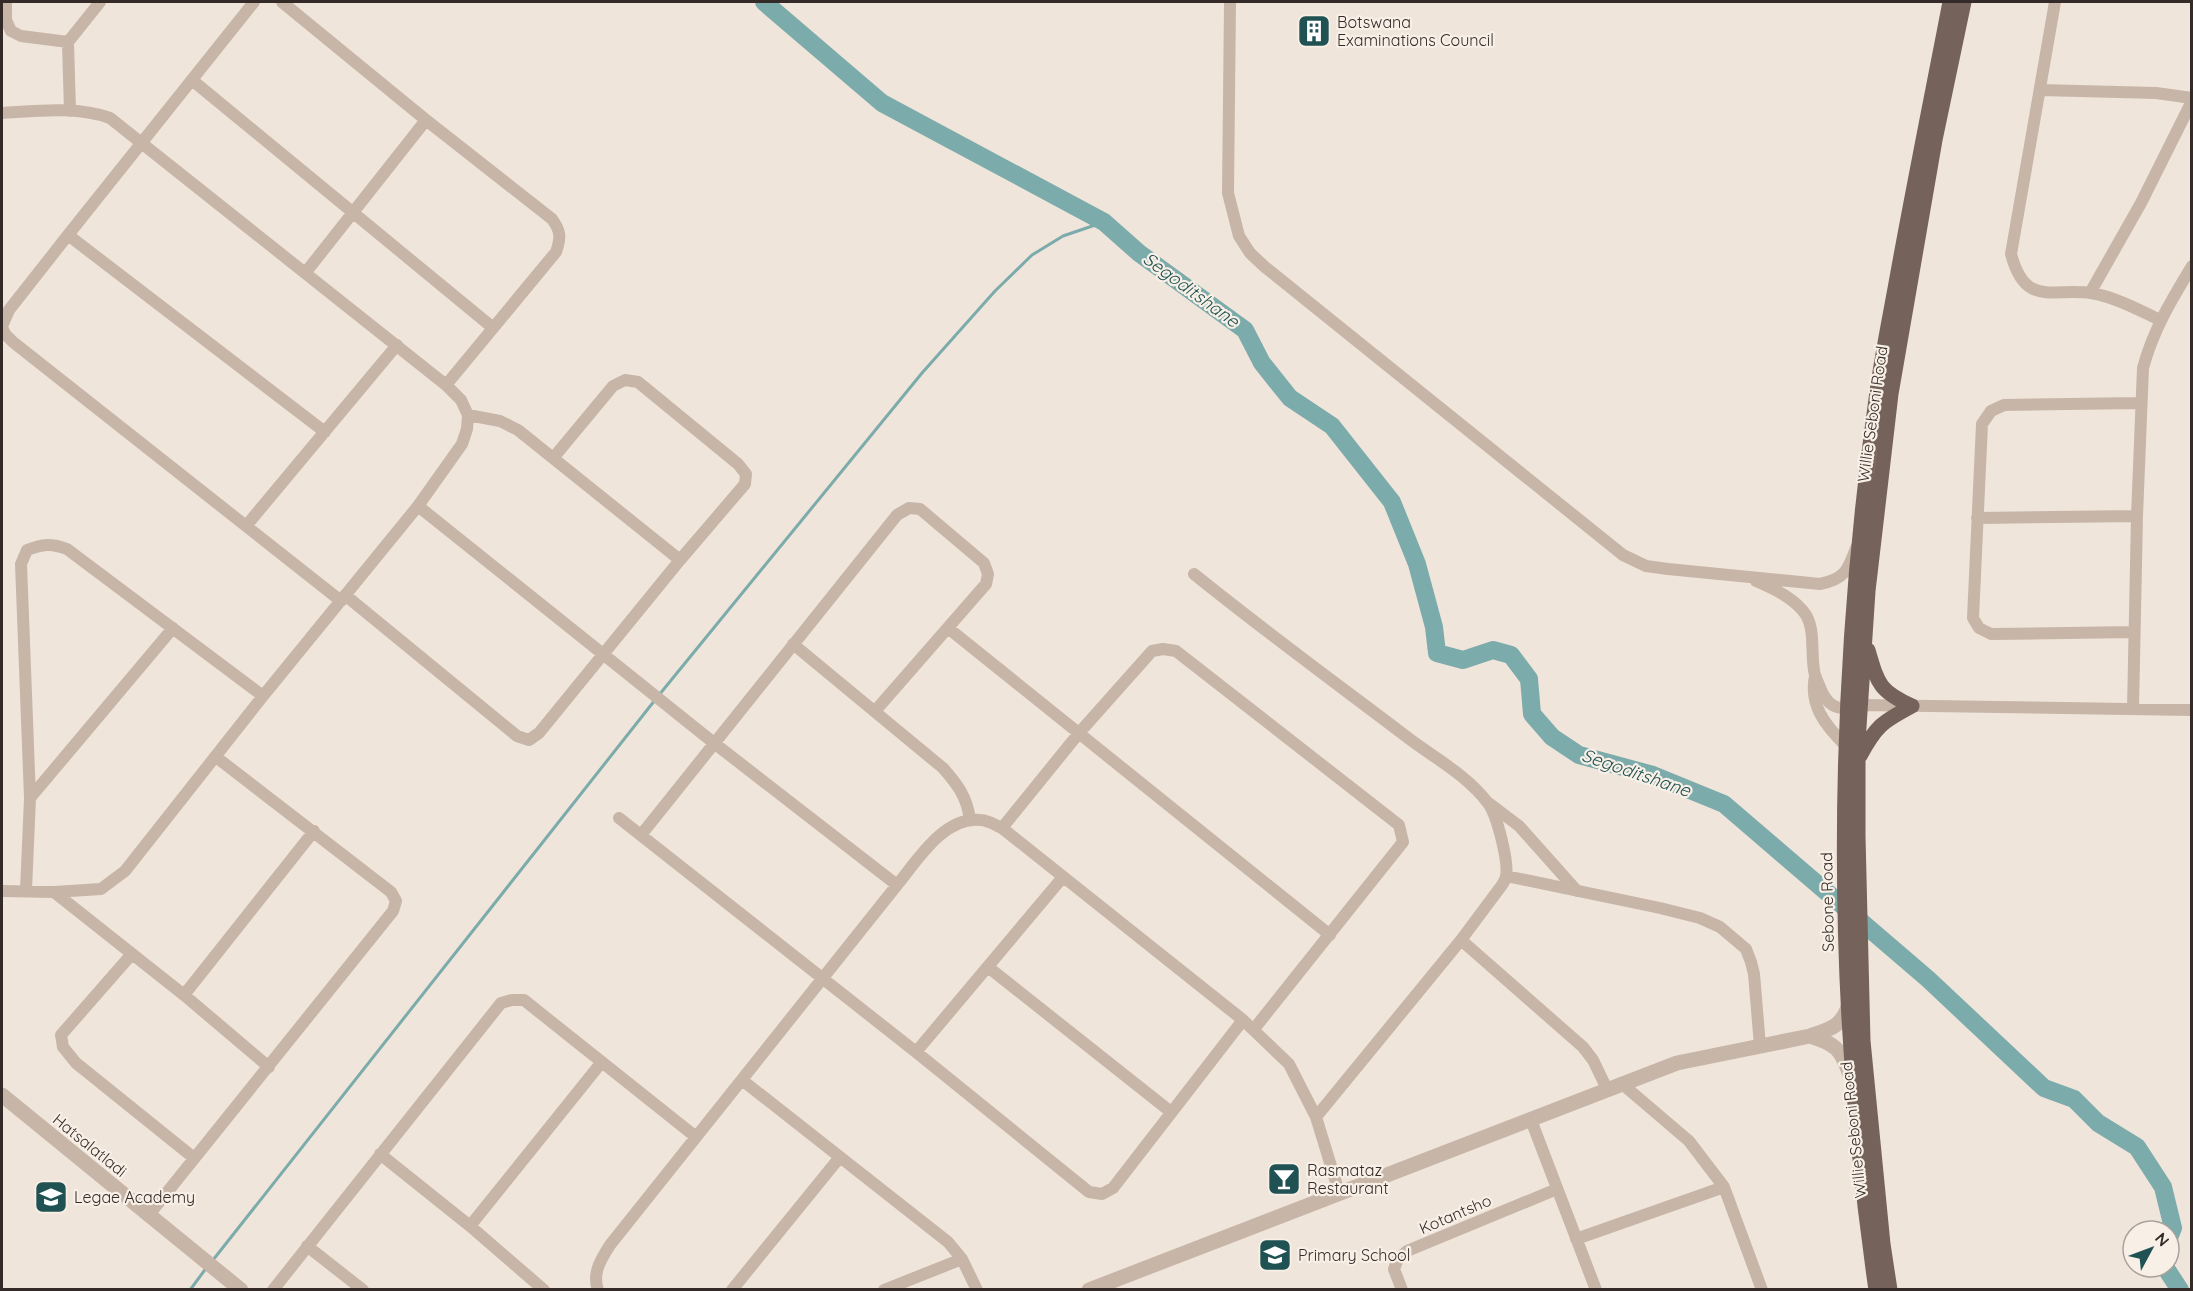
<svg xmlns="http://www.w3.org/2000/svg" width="2193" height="1291" font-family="Quicksand,sans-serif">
	<rect width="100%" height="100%" fill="#f0e5db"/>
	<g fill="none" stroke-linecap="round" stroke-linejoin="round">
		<path stroke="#7cabab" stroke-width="3" d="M659,695L922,373L995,291L1032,255L1063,236L1104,222
			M213,1260L655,700
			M190,1290L207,1267"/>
		<path stroke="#7cabab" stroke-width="18" d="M764,2L882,103L1104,222L1139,253L1245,330L1262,363L1290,398L1332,426L1392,502L1417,564L1434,627L1437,653L1463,660L1493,650L1511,655L1529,679L1532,714L1552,737L1579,755L1653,775L1724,804L1928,979L2044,1088L2074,1099L2098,1123L2137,1147L2163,1187L2173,1228L2169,1238
			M2165,1267L2180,1290"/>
		<path stroke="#c7b5a8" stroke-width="12" d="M6,2V20L11,31L21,36L68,42
			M282,2L426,120L552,219C561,231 561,238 556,252L446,385
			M1230,2L1228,193L1239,236L1250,253L1265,267L1623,555L1646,566L1668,569L1820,584C1845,579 1848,570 1856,548
			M2055,2L2011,254C2025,307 2051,288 2091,293C2115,297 2139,310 2160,320
			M192,80L492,327
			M2040,90L2156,93L2192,98
			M70,111L68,42L100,2
			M2,113C37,111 76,106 110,118L446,385L461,400L468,415L467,429L462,444L418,506L263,696L125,871L101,889L54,892L2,891
			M68,235L325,432
			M306,272L426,120
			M2090,293L2141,203L2192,101
			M2,326L9,310L68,235L254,2
			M2,327L5,334L13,342L341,601
			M468,415L500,421L518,430L680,560
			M418,506L714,743L897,885
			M1977,518L2137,516
			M246,526L397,345
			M1194,574C1262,629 1333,681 1403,734C1432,757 1465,773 1488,803C1497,815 1509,862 1506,877C1505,880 1504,882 1502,885L1461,940
			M1756,581C1774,589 1795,598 1806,615C1816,632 1810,657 1815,675C1817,681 1820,687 1822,692C1831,711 1843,710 1861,705L2192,710
			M345,595L517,736L529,740L539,733L680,560L745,484L746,474L738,464L638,382L625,380L613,386L554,457
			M948,628L1330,935
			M2134,632L1991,634L1979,628L1973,618L1982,424L1991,411L2004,405L2140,403
			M793,644L943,768C958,785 967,797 970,820
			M1815,676C1809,705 1825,725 1845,745
			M2133,709L2137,516L2143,368C2153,330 2172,299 2192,266
			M30,798L173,628
			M1490,804L1519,826L1577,891
			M619,818L916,1052L1089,1192L1102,1194L1113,1188L1243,1020
			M1002,828L1079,733L1152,651L1163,649L1176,651L1399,825L1403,842L1254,1029
			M641,835L897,515L909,508L920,509L984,563L988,574L986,584L876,710
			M1506,876L1660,908L1700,918L1720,927L1746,949L1751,962L1754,974L1760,1046
			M26,890L30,798L21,564L27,550C43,544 51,543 67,549L263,696
			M54,892L184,995L269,1067
			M131,955L61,1035L63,1047L76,1063L194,1158
			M988,967L1171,1112
			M184,995L314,831
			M916,1052L1063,877
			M742,1080L948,1242L962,1259L977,1290
			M1621,1083L1689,1141L1724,1187L1762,1290
			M1316,1117L1461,940L1583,1047L1593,1060L1607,1089
			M1531,1120L1596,1290
			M380,1154L470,1226L544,1290
			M148,1216L393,911L396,901L391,892L216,757
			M470,1226L601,1063
			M1576,1239L1724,1187
			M307,1246L363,1290
			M273,1290L501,1003L512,1000H524L696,1137
			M598,1290C592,1273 601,1259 610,1245L897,885C917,861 944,816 980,820C988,820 995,825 1002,828L1243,1020L1289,1064L1316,1117L1339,1192
			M732,1290L840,1157
			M884,1290L962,1259
			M1402,1290L1394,1269L1398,1259L1407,1251L1557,1189"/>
		<path stroke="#c7b5a8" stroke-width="15" d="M1810,1036C1836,1044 1841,1049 1850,1075
			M2,1095L241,1290
			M1089,1290L1677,1063L1810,1036C1831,1029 1841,1027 1849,1005"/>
		<path stroke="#75625a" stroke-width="15" d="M1868,650C1878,684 1879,691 1912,706
			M1860,756C1876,726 1882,722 1912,706
			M1876,1290C1833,994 1835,694 1876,399C1881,360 1889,322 1896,283C1913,189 1932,95 1950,2
			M1890,1290L1883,1244L1863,1041L1858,836V742L1868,591L1891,394L1935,140L1964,2"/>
	</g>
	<defs>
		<symbol id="building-square" viewBox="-11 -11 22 22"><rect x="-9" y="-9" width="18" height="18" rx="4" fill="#205253" stroke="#f8f0e7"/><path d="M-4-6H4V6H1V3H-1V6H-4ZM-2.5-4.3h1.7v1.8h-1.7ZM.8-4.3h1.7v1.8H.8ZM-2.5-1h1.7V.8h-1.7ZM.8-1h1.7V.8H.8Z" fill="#fff"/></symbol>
		<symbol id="bar-square" viewBox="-11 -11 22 22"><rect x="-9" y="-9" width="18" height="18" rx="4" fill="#205253" stroke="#f8f0e7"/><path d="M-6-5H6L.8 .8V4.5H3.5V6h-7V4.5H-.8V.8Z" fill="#fff"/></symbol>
		<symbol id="school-square" viewBox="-11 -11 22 22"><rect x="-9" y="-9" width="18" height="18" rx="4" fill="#205253" stroke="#f8f0e7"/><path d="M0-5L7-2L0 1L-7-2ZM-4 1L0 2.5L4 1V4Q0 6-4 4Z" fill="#fff"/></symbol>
	</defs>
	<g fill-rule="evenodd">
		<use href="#building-square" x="1295" y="12" width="38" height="38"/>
		<use href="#bar-square" x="1265" y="1160" width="38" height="38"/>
		<use href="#school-square" x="32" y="1178" width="38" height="38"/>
		<use href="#school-square" x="1256" y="1236" width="38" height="38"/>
	</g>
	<g text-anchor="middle" stroke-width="4.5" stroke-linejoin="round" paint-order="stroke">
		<g font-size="16" fill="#342b28" stroke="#f8f0e7" text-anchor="start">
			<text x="1337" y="28">Botswana<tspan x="1337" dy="18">Examinations Council</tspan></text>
			<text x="1307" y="1176">Rasmataz<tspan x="1307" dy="18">Restaurant</tspan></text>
			<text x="74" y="1203">Legae Academy</text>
			<text x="1298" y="1261">Primary School</text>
		</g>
		<g font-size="16" fill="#342b28" stroke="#f8f0e7">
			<text transform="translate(1872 414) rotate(-82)" y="6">Willie Seboni Road</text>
			<text transform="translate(1827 902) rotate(-91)" y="6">Sebone Road</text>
			<text transform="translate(1853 1130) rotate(-96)" y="6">Willie Seboni Road</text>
			<text transform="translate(90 1145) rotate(39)" y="6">Hatsalatladi</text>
			<text transform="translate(1455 1214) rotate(-23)" y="6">Kotantsho</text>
		</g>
		<g font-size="18" font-style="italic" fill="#205253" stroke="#f8f0e7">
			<text transform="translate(1191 290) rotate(36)" y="6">Segoditshane</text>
			<text transform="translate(1636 773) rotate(19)" y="6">Segoditshane</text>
		</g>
	</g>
	<rect width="2193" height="1291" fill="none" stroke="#342b28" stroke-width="6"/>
	<g transform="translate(2151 1249) rotate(49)"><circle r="28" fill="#f8f0e7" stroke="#aaa19b" stroke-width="1.5"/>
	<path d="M0-4.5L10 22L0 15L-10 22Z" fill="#205253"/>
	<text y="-9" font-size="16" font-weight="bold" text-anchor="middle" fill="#342b28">N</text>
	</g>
</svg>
